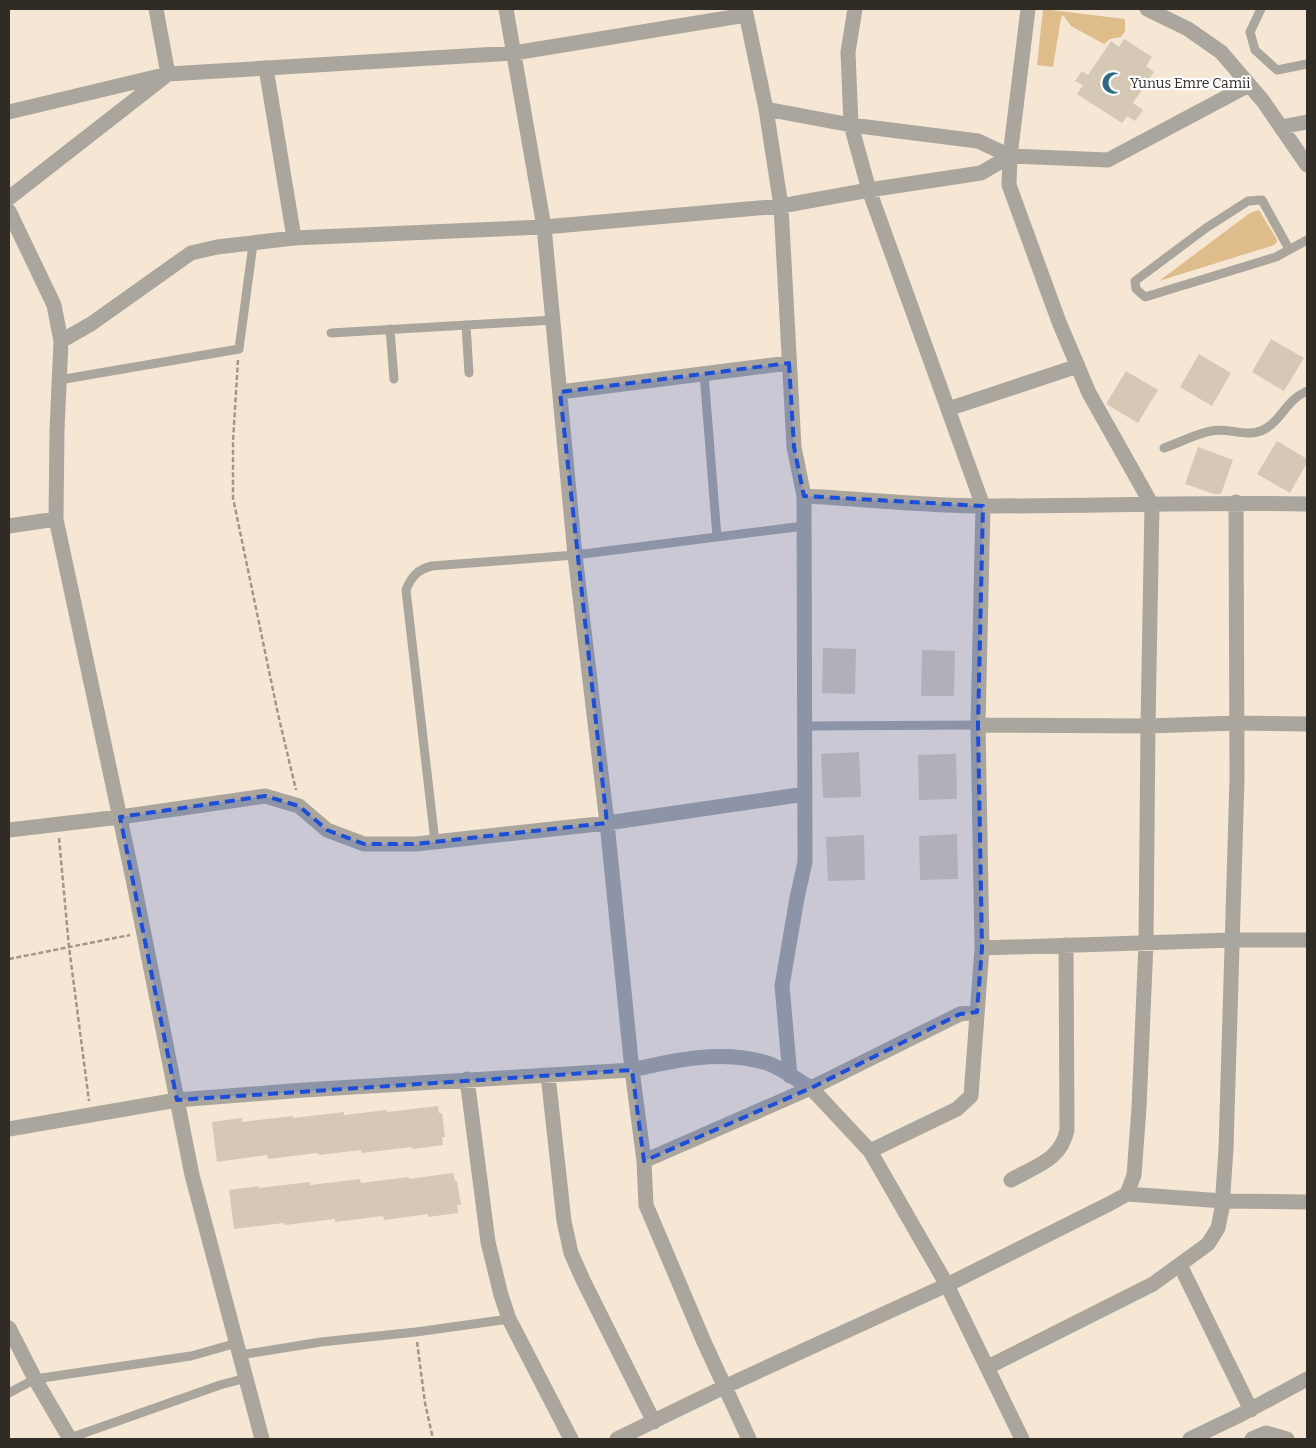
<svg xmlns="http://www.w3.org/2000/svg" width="1316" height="1448" font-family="Bitter,serif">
	<rect width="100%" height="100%" fill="#f5e7d4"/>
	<path fill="#debd8a" d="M1043,9L1125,19V31L1121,37L1110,39L1104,44L1071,26L1063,15L1061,18L1053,67L1037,65Z
		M1259,210L1276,238L1277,242L1274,245L1159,281L1250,213Z"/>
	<path fill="#d5c8b5" d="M1124,39L1152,57L1146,66L1154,72L1133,103L1143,110L1135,121L1127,116L1122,123L1077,94L1083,85L1075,81L1082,71L1088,75L1111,41L1119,47Z
		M1271,339L1304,358L1284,391L1252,372Z
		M1199,354L1231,373L1212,406L1180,387Z
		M1126,371L1158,390L1138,423L1106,404Z
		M1277,441L1307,459V463L1290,493L1257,474Z
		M1198,447L1233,460L1221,494H1214L1185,484Z
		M823,648L856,649L855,694L822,693Z
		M922,650L955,651L954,696H921Z
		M859,752L861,797L823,798L821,754Z
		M956,754L957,799L919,800L918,755Z
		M957,834L958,879L920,880L919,836Z
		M864,835L865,880L828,881L826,837Z
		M438,1106L439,1113H442L445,1137H442L443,1145L413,1149L412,1147L362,1153L361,1150L319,1155L318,1153L268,1159L267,1155L217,1162L212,1122L242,1118V1122L293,1116V1118L344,1112V1115L387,1110V1112Z
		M453,1173L455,1181H457L461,1205H457L458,1213L428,1217V1214L384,1220L383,1216L335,1222V1219L285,1225L284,1223L234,1229L229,1190L259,1186V1188L310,1182V1185L360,1179L361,1183L409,1177V1179Z"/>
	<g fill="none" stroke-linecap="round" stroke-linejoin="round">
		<path stroke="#a19789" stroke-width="2.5" stroke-dasharray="5 2.5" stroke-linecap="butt" d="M238,360L233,441V498L278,714L296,790
			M59,838L69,947L89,1101
			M9,959L130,935
			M417,1342L425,1403L433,1439"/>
		<path stroke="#aba69d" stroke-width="9" d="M1261,9L1250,32L1255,50L1277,70L1307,64
			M1289,249L1262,200L1248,201L1206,228L1135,281L1136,289L1145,297L1276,257L1307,240
			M466,325L469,373
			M390,329L394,379
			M331,333L553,320
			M704,374L717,537
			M59,380L239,349L253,244
			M1164,448C1179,443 1195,434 1211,431C1230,427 1247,439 1265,429C1282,420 1285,401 1307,391
			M805,726L978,725
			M435,842L406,590C411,577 418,569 432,566L575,555L804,526
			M240,1355L321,1342L416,1332L509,1319
			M9,1393L35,1379L191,1356L237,1343
			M70,1438L220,1385L246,1378"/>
		<path stroke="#aba69d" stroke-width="15" d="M506,9L544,227L575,555L607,823L632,1070C675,1060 723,1049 767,1063C782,1068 797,1080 811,1088L960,1014L977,1012
			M745,9L766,109L781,206L794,447L804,496L805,862L797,898L782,986L790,1076
			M855,9L848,52L851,125L869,190L983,506L978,725L982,948L971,1096L957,1109L870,1151
			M1147,9L1188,29L1221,52L1263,101L1307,165
			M266,68L294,238
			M766,109L851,125L978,141L1010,156L1108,160L1249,85
			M9,112L168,74L156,9
			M1281,127L1307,122
			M9,198L168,74L514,53L746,15
			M9,211L54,305L61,341L57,430L56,519L133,879L192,1175L262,1439
			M61,341L91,324L191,253L217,247L294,238L544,227L781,206L869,190L981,173L1010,156
			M560,392L789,363
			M948,409L1078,366
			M804,496C864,499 925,506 986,506C1093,506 1200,502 1307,504
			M9,526L56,519
			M978,725L1148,726L1237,723L1307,724
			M9,830L120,817L265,796L299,806L327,830L364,844H416L607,823L805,794
			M982,948L1232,940H1307
			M548,1075L564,1221L571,1253L583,1280L654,1422
			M467,1079L488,1242L501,1295L509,1319L571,1439
			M9,1129L177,1100L304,1090L632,1070L644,1161L646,1205L704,1342L749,1439
			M644,1161L811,1088L870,1151L947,1285L1022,1439
			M1011,1180C1036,1166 1061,1160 1067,1130L1066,945
			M1127,1194L1223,1201L1307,1202
			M1180,1265L1251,1410
			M9,1328L35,1379L70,1439
			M988,1367L1153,1284L1208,1244L1218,1228L1222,1208L1226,1149L1237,779L1236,502
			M617,1439L724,1387L947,1285L1111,1203L1127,1194L1134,1175L1139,1108L1146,943L1148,726L1152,505L1089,393L1059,322L1009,185L1010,156L1028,9
			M1190,1439L1242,1414L1307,1379
			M1252,1439L1266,1433L1287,1439"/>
	</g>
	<path fill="#1d4ed8" fill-opacity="0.2" stroke="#1d4ed8" stroke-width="4" stroke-dasharray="10 6" stroke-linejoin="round" d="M789,363L794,447L804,496L983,506L978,725L982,948L977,1012L960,1014L811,1088L644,1161L632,1070L177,1100L120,817L265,796L299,806L327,830L364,844H416L607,823L560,392Z"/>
	<defs>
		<symbol id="mosque-bare" viewBox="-9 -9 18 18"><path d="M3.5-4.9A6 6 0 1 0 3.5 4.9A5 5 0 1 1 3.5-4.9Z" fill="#2f6a82" stroke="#fff" stroke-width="2.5" paint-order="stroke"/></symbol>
	</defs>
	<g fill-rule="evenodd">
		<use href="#mosque-bare" x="1097" y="67" width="32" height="32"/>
	</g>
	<g text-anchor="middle" stroke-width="4.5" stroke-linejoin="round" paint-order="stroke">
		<g font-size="14" fill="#302b24" stroke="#fff" text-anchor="start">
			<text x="1130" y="88">Yunus Emre Camii</text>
		</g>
	</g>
	<rect width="1316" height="1448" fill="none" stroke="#302b24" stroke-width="20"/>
</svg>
